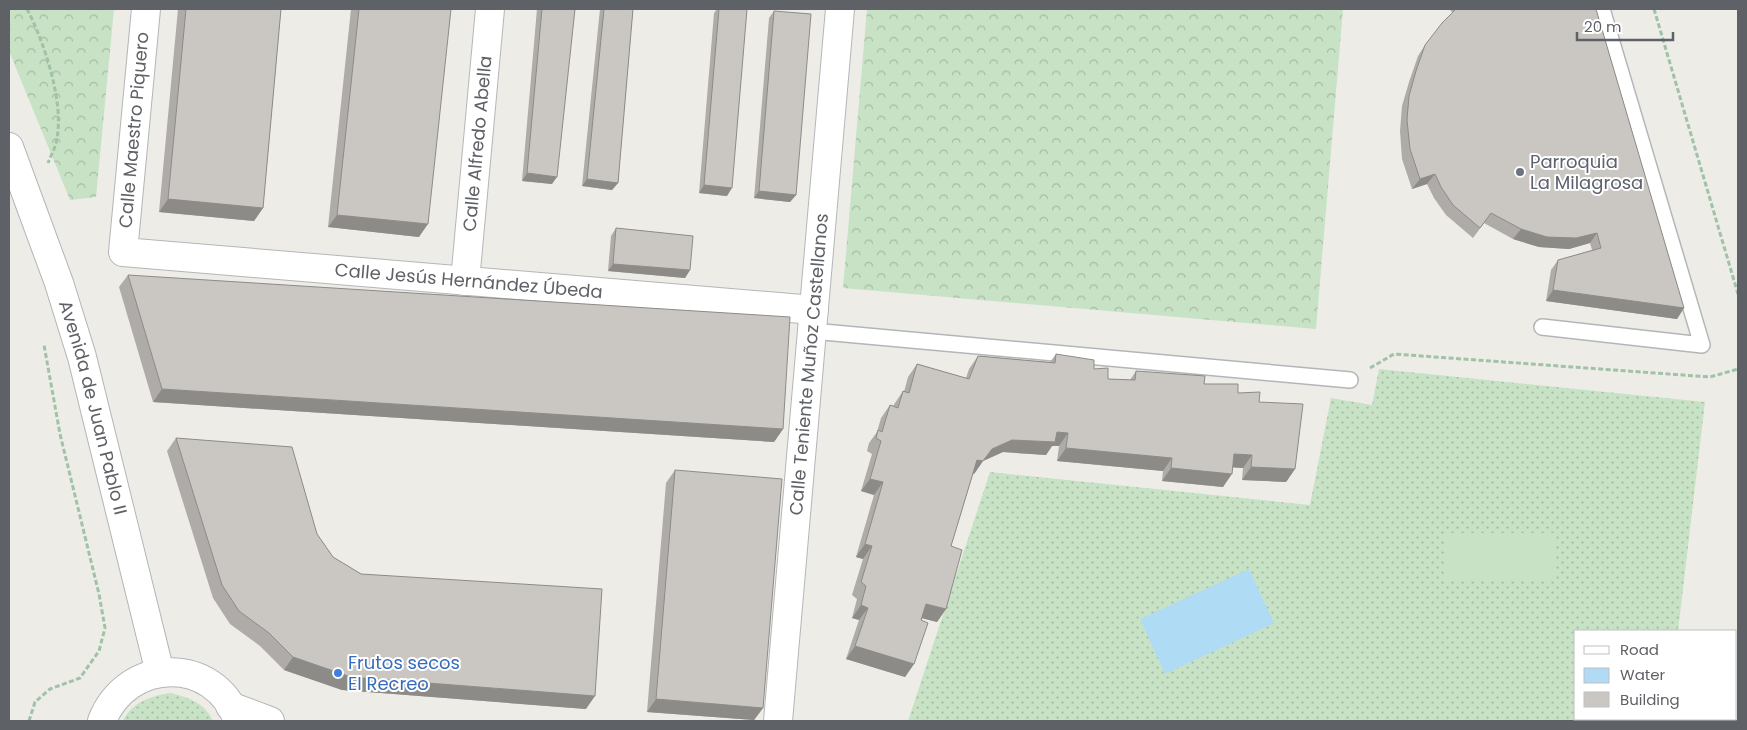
<svg xmlns="http://www.w3.org/2000/svg" width="1747" height="730" font-family="Poppins,sans-serif">
	<defs>
		<pattern id="grass-dots" width="8" height="8" patternUnits="userSpaceOnUse" patternTransform="scale(1.25)"><rect width="8" height="8" fill="#c8e2c6"/><path d="M2 2h.1M6 6h.1" fill="none" stroke="#a6bba4" stroke-width="1.8" stroke-linecap="round"/></pattern>
		<pattern id="forest-crowns" width="20" height="18" patternUnits="userSpaceOnUse" patternTransform="scale(1.25)"><rect width="20" height="18" fill="#c8e2c6"/><path d="M2 6a3 3 0 1 1 6 0M12 15a3 3 0 1 1 6 0" fill="none" stroke="#a6bba4"/></pattern>
	</defs>
	<rect width="100%" height="100%" fill="#eeece6"/>
	<path fill="url(#grass-dots)" d="M1379,369L1705,402L1678,631H1576V719H1668V721H908L990,472L1310,505L1331,398L1372,405Z
		M170,693C188,697 205,703 213,721H123C132,702 151,696 170,693Z"/>
	<path fill="url(#forest-crowns)" d="M9,9H114L96,197L70,200L9,51Z
		M867,9H1343L1316,329L843,288Z"/>
	<path fill="#c8e2c6" d="M1446,533H1555V581H1445Z"/>
	<path fill="#b0dbf4" d="M1249,569L1274,623L1165,674L1140,619Z"/>
	<g fill="none" stroke-linecap="round" stroke-linejoin="round">
		<defs>
			<path id="service" d="M1542,327L1702,345L1602,9
				M812,331L1350,380"/>
			<g id="minor">
				<path id="s1" d="M146,9L123,252L814,310"/>
				<path id="s2" d="M465,281L490,9"/>
				<path d="M230,706L270,721"/>
				<path id="s3" d="M778,721L840,9"/>
			</g>
			<g id="secondary">
				<path id="s4" d="M9,147L59,283L82,357L160,673"/>
				<path d="M102,721C127,657 215,655 238,721"/>
			</g>
		</defs>
		<use href="#service" stroke="#b3b6b9" stroke-width="18"/>
		<use href="#minor" stroke="#b3b6b9" stroke-width="30"/>
		<use href="#secondary" stroke="#b2b5b9" stroke-width="30"/>
		<path stroke="#a0c2a8" stroke-width="3" stroke-dasharray="5 2.5" stroke-linecap="butt" d="M27,9C44,41 64,102 57,138C56,147 51,155 48,163
			M1654,9L1738,294
			M1370,368L1394,354L1710,377L1738,369
			M29,721L35,702L50,689L80,678L99,651L105,628L99,594L60,434L44,345"/>
		<use href="#service" stroke="#fff" stroke-width="15"/>
		<use href="#minor" stroke="#fff" stroke-width="28"/>
		<use href="#secondary" stroke="#fff" stroke-width="28"/>
	</g>
	<path fill="#aeaba8" d="M178,9H281L263,208L254,221L159,212Z
		M351,9H451L419,237L328,227Z
		M537,9H575L552,184L522,181Z
		M600,9H633L618,183L612,190L582,186Z
		M717,9H747L727,196L699,193L714,13Z
		M1449,9H1596L1684,308L1677,319L1546,301L1551,270L1558,260L1592,250L1590,243L1569,249L1539,247L1513,239L1484,223L1473,238L1446,215L1434,198L1427,184L1412,189L1402,159L1400,131L1402,106L1409,82L1418,56L1425,45L1453,13Z
		M774,11L796,195L790,202L754,198L769,18Z
		M616,228L690,270L685,278L608,271L611,236Z
		M128,275L783,429L774,442L153,402L119,287Z
		M1056,354L1094,369L1108,379L1130,380L1136,371L1204,384L1238,393L1259,402L1295,469L1286,482L1242,480L1243,468L1233,467L1223,487L1162,481L1163,471L1057,461L1059,446H1052L1046,455L1003,452L983,461L974,474H973L951,546L946,609L937,622L922,618L914,664L905,677L846,659L859,620L852,618L857,599L852,595L863,559L856,557L874,495L861,491L872,454L867,451L869,443L877,432L881,418L890,405L893,406L903,391L904,392L908,377L917,364L966,378L969,369L978,356L1050,362Z
		M176,438L317,534L333,557L586,709L342,690L284,670L260,646L230,624L213,598L167,451Z
		M675,470L763,708L754,720L647,712L666,483Z"/>
	<path fill="#8d8b88" d="M527,173L557,177L552,184L522,181Z
		M1435,174L1427,184L1412,189L1420,179Z
		M587,179L618,183L612,190L582,186Z
		M704,185L732,188L727,196L699,193Z
		M759,191L796,195L790,202L754,198Z
		M168,199L263,208L254,221L159,212Z
		M337,215L428,224L419,237L328,227Z
		M1521,229L1597,233L1590,243L1569,249L1539,247L1513,239Z
		M613,264L690,270L685,278L608,271Z
		M1553,290L1684,308L1677,319L1546,301Z
		M162,389L783,429L774,442L153,402Z
		M1057,432L1068,433L1059,446H1052L1046,455L1003,452L983,461L974,474L968,473L977,460L992,449L1012,440Z
		M1066,448L1172,458L1163,471L1057,461Z
		M1234,454L1252,455L1243,468L1225,467Z
		M1251,467L1295,469L1286,482L1242,480Z
		M1171,468L1232,474L1223,487L1162,481Z
		M870,479L883,482L874,495L861,491Z
		M865,544L872,546L863,559L856,557Z
		M926,604L946,609L937,622L917,617Z
		M861,605L868,608L859,620L852,618Z
		M855,646L914,664L905,677L846,659Z
		M293,657L595,696L586,709L342,690L284,670Z
		M656,699L763,708L754,720L647,712Z"/>
	<path fill="#cac7c3" stroke="#8d8b88" d="M186,9H281L263,208L168,199Z
		M359,9H451L428,224L337,215Z
		M542,9H575L557,177L527,173Z
		M604,9H633L618,183L587,179Z
		M719,9H747L732,188L704,185Z
		M1456,9H1596L1684,308L1553,290L1558,260L1601,248L1597,233L1576,238L1547,237L1521,229L1491,213L1480,228L1453,205L1441,187L1435,174L1420,179L1410,149L1407,120L1409,96L1416,71L1425,45L1442,23Z
		M774,11L811,14L796,195L759,191Z
		M616,228L693,236L690,270L613,264Z
		M128,275L790,317L783,429L162,389Z
		M1056,354L1094,360V369L1108,368V379L1135,380L1136,371L1205,376L1204,384H1238V393L1260,392L1259,402L1303,404L1295,469L1251,467L1252,455L1234,454L1232,474L1171,468L1172,458L1066,448L1068,433L1057,432L1055,442L1012,440L992,449L983,461L977,460L951,546L962,550L946,609L926,604L921,620L928,623L914,664L855,646L868,608L861,605L866,586L861,582L872,546L865,544L883,482L870,479L881,441L876,438L878,430L882,432L890,405L898,408L903,391L909,393L917,364L969,379L978,356L1055,363Z
		M176,438L292,447L317,534L333,557L361,574L602,589L595,696L351,677L293,657L269,633L239,611L222,585Z
		M675,470L782,479L763,708L656,699Z"/>
	<circle fill="#6b7280" stroke="#fff" stroke-width="2" cx="1520" cy="172" r="5"/>
	<circle fill="#3f7fe0" stroke="#fff" stroke-width="2" cx="338" cy="673" r="5"/>
	<g text-anchor="middle" stroke-width="4" stroke-linejoin="round" paint-order="stroke">
		<g font-size="18" fill="#5e6165" stroke="#fff">
			<text transform="translate(134 130) rotate(-85)" y="6">Calle Maestro Piquero</text>
			<text dy="6" stroke="none"><textPath href="#s2" startOffset="138">Calle Alfredo Abella</textPath></text>
			<text dy="6" stroke="none"><textPath href="#s1" startOffset="591">Calle Jesús Hernández Úbeda</textPath></text>
			<text dy="6" stroke="none"><textPath href="#s3" startOffset="358">Calle Teniente Muñoz Castellanos</textPath></text>
			<text dy="6" stroke="none"><textPath href="#s4" startOffset="274">Avenida de Juan Pablo II</textPath></text>
		</g>
		<g font-size="18" fill="#5b616d" stroke="#fff" text-anchor="start">
			<text x="1530" y="168">Parroquia<tspan x="1530" dy="21">La Milagrosa</tspan></text>
		</g>
		<g font-size="18" fill="#366cbe" stroke="#fff" text-anchor="start">
			<text x="348" y="669">Frutos secos<tspan x="348" dy="21">El Recreo</tspan></text>
		</g>
	</g>
	<rect width="1747" height="730" fill="none" stroke="#5e6165" stroke-width="20"/>
	<rect x="1574" y="630" width="162" height="90" fill="#ffffff" stroke="#bfc0c1"/>
	<rect x="1584" y="646" width="25" height="8" fill="#ffffff" stroke="#bfc0c1"/>
	<text x="1620" y="655" font-size="15" fill="#5e6165">Road</text>
	<rect x="1584" y="668" width="25" height="15" fill="#b0dbf4" stroke="#bfc0c1"/>
	<text x="1620" y="680" font-size="15" fill="#5e6165">Water</text>
	<rect x="1584" y="692" width="25" height="15" fill="#cac7c3" stroke="#bfc0c1"/>
	<text x="1620" y="705" font-size="15" fill="#5e6165">Building</text>
	<path d="M1577 32v8h96v-8" fill="none" stroke="#5e6165" stroke-width="2.5"/>
	<text x="1584" y="32" font-size="15" fill="#5e6165" stroke="#ffffff" stroke-width="4" paint-order="stroke">20 m</text>
</svg>
